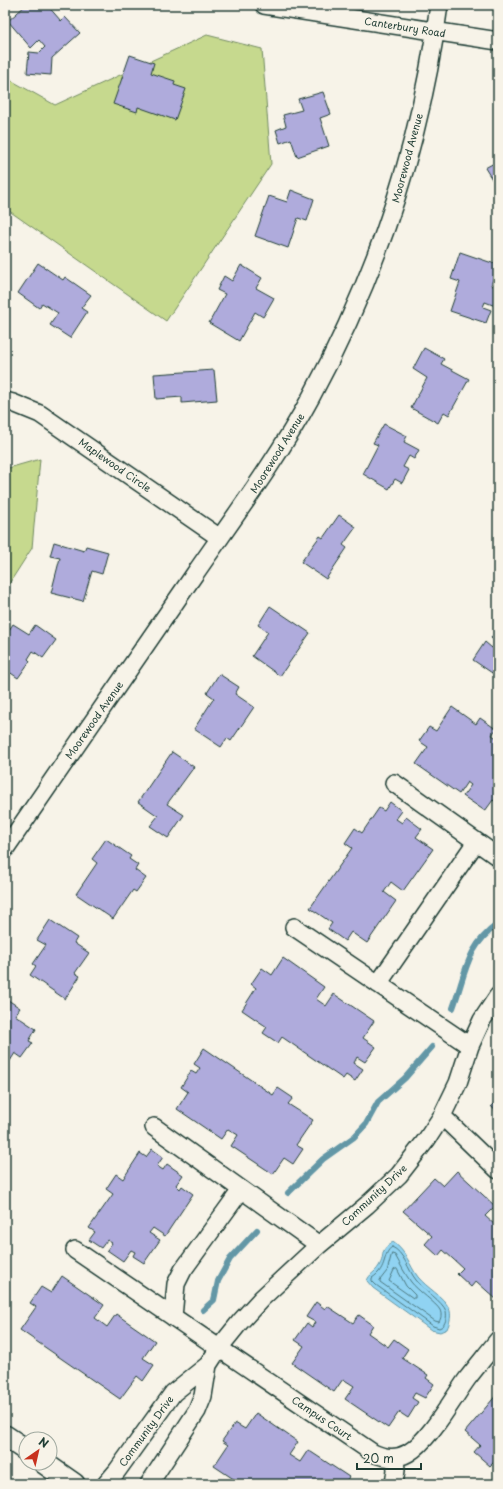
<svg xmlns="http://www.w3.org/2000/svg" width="503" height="1489" font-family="'Playpen Sans',sans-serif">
	<rect width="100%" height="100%" fill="#f7f3e8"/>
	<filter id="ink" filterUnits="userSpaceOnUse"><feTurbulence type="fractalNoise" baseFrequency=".025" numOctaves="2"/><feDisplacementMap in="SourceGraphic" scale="8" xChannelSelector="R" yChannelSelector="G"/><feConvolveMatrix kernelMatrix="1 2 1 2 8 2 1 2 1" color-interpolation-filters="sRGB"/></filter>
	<g filter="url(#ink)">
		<path fill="#c6d98e" stroke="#728b61" d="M207,35L262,49L271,164L166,321L5,208V77L55,105Z
			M40,459L32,548L5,590V469Z"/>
		<path fill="#90d3f2" stroke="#6397a6" d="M393,1242C407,1252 409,1265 418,1277C427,1288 443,1296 449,1308C452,1315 450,1322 447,1329L440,1332L431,1330L373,1288L367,1281C369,1274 375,1273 379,1266C386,1255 378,1251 393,1242Z"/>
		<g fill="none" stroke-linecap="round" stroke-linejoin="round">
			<path stroke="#4c7980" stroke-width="1" d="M392,1247C404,1252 408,1270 416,1280C423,1289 443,1302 446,1311C447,1317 446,1321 443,1326L439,1328L433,1326L376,1285L372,1281V1278C388,1268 382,1253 392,1247Z
				M392,1254L395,1255C400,1264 405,1274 411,1282C418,1291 436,1303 440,1310C442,1315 441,1318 439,1322L435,1321L380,1282V1280L387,1271Z
				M397,1269L406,1286L415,1295V1298H413L389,1281L394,1270Z"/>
			<path stroke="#6397a6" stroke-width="6" d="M453,1008C466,973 466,947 498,924
				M288,1193L323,1159L354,1137L366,1124L378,1102L405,1078L432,1047
				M203,1310L214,1300L218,1281L230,1259L257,1230"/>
		</g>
		<path fill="#afabdc" stroke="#1f3d34" d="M26,5H47L61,21L65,17L80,33L52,58L51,75L27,73L29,52L39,53L45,47L39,40L31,48L8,21Z
			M130,55L154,63L151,73L175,81L174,85L186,89L175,120L138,107L137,112L113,104Z
			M323,92L331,114L320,118L329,146L297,157L291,139L280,143L276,130L286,126L283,115L302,110L298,99Z
			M498,161V189L485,168Z
			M291,190L314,199L307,221L298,218L288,248L255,236L269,196L287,202Z
			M460,252L498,265L491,285L498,288V307L485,302L483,307L491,310L486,323L450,311L460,282L451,279Z
			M38,263L63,280L65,277L91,295L81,308L87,312L70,338L50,325L58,313L42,303L39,308L18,293Z
			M241,265L262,278L256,288L274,298L263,317L255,312L239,341L209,323L225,294L217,290L224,276L232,281Z
			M424,348L444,359L441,364L469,379L449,415L444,412L438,423L411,408L427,378L413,369Z
			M214,370L217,400L182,403V397L156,399L154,374Z
			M384,424L407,436L404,442L419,450L414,459L409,456L403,467L409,470L402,483L395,479L389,489L363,474L378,445L373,443Z
			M339,515L356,527L343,545L347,548L326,579L301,562L320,536L323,538Z
			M54,542L84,551L86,546L108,552L102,574L92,571L83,601L51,593L60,558L50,556Z
			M270,606L310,633L280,676L252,656L268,632L258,625Z
			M13,624L29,634L35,625L56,640L43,658L33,651L28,659L30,661L18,678L5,669V636Z
			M498,628V677L473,660L485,642L492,648L496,642L491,638Z
			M219,674L239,687L235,694L254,707L231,741L227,738L221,747L194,729L214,698L207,693Z
			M452,707L476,724L480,718L496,729L492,735L498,739V804L493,800L485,811L463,796L471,785L467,782L459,794L416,764L428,747L419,741L429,727L436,731Z
			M172,752L194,767L167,804L184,815L168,838L150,826L158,816L138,802Z
			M390,802L402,811L396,819L402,823L406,817L422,829L416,837L433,849L403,891L391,882L384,892L396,901L367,943L351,932L345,941L328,929L332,923L310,908L352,848L345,843L355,828L362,833L379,808L384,811Z
			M106,839L131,856L129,859L138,865L135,870L146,878L136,892L133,890L113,919L76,894L97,863L92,859Z
			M50,920L77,938L74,943L89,953L75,973L80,976L65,999L30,975L36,966L33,964L46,945L37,940Z
			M283,958L324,987L316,999L326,1006L334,994L374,1021L363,1038L376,1047L365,1062L357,1057L354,1063L363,1069L355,1081L346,1075L343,1079L282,1037L278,1043L263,1033L267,1027L242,1010L256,988L251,984L262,968L272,975Z
			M5,998L20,1008L15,1015L36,1029L29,1041L33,1043L22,1058L15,1053L10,1061L6,1059L5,1060Z
			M204,1048L273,1095L278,1088L293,1098L288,1104L313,1120L296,1145L303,1149L293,1164L284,1158L273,1174L231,1146L238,1135L228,1129L221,1139L177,1109L188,1092L181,1087L191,1071L196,1074L200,1068L194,1064Z
			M498,1099V1114L491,1106Z
			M152,1149L163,1157L157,1166L163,1170L167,1164L183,1175L176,1185L180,1189L182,1186L193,1194L165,1236L153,1228L149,1233L160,1240L144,1263L133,1256L135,1252L131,1250L123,1261L107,1250L112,1243L107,1240L101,1248L89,1240L95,1232L89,1228L113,1194L106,1189L116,1174L123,1179L140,1153L146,1157Z
			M457,1171L495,1206L485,1216L495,1225L498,1222L497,1300L476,1281L471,1287L457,1274L463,1268L443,1250L438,1256L425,1244L432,1236L403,1211L434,1178L443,1186Z
			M62,1276L104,1305L95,1318L107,1327L116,1314L155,1341L143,1358L154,1365L143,1381L137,1376L120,1399L20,1330L36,1307L30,1303L41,1287L51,1293Z
			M316,1302L325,1309L327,1306L353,1323L359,1315L373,1325L368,1333L388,1347L394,1339L408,1349L402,1358L428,1375L426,1378L434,1384L425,1398L415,1393L412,1398L418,1402L408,1418L399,1412L388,1428L345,1399L354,1386L343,1379L334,1392L292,1363L304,1346L295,1340L307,1323L312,1327L315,1322L306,1317Z
			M498,1393V1463L495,1461L490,1466L474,1452L480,1445L465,1432Z
			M256,1413L298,1442L289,1455L300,1462L308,1450L349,1477L344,1484H241L214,1466L228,1445L222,1441L235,1423L245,1429Z"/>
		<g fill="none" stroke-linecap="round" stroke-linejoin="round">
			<defs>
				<path id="minor" d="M264,5L498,41
					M5,401L13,403L40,414L220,538
					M394,783L498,857
					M5,849C68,757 131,666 194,575C234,517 277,460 311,397C377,275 421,143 439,5
					M294,927L470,1046
					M378,984L476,842
					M442,1116L498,1170
					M154,1127L319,1245
					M75,1250L373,1453C384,1458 396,1460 408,1453C429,1441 452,1400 467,1379C477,1366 488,1353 498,1340
					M173,1317L176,1284L183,1270L241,1190
					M106,1484L117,1471L173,1393L208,1365L219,1348L240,1322L262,1298L319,1245L367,1205L399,1175L427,1139L442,1116L458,1083L470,1046L482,1020L498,996
					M149,1484L197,1411L203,1396L208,1365
					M394,1484L396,1470L395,1458"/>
				<path id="tertiary" d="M5,1436L26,1450
					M44,1463L74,1484"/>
			</defs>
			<use href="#minor" stroke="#1f3d34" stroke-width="20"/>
			<use href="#tertiary" stroke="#1f3d34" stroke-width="24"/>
			<use href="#minor" stroke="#f7f3e8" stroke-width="17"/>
			<use href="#tertiary" stroke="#f7f3e8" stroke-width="21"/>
		</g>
	</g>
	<g text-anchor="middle" stroke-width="3" stroke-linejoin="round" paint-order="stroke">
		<g font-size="10" fill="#1f3d34" stroke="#f7f3e8">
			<text transform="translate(405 27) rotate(9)" y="4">Canterbury Road</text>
			<text transform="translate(407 158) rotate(-75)" y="4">Moorewood Avenue</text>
			<text transform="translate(277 453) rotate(-58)" y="4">Moorewood Avenue</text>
			<text transform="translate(115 465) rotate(35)" y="4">Maplewood Circle</text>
			<text transform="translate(94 720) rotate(-55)" y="4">Moorewood Avenue</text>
			<text transform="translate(374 1195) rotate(-43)" y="4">Community Drive</text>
			<text transform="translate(322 1418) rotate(34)" y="4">Campus Court</text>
			<text transform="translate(146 1431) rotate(-54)" y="4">Community Drive</text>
		</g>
	</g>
	<rect width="503" height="1489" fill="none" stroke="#f7f3e8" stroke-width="20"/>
	<rect x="10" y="10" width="483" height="1469" fill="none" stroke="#1f3d34" stroke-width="1.5" filter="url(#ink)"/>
	<g transform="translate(38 1451) rotate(34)"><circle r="19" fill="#f7f3e8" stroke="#a1aaa0"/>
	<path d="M0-3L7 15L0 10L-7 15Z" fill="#c8321e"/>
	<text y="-6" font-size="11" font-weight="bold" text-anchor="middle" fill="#1f3d34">N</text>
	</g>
	<path d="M357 1463v6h64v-6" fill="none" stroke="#1f3d34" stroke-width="2"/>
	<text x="363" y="1463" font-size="12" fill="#1f3d34" stroke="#f7f3e8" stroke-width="3" paint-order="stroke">20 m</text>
</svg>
